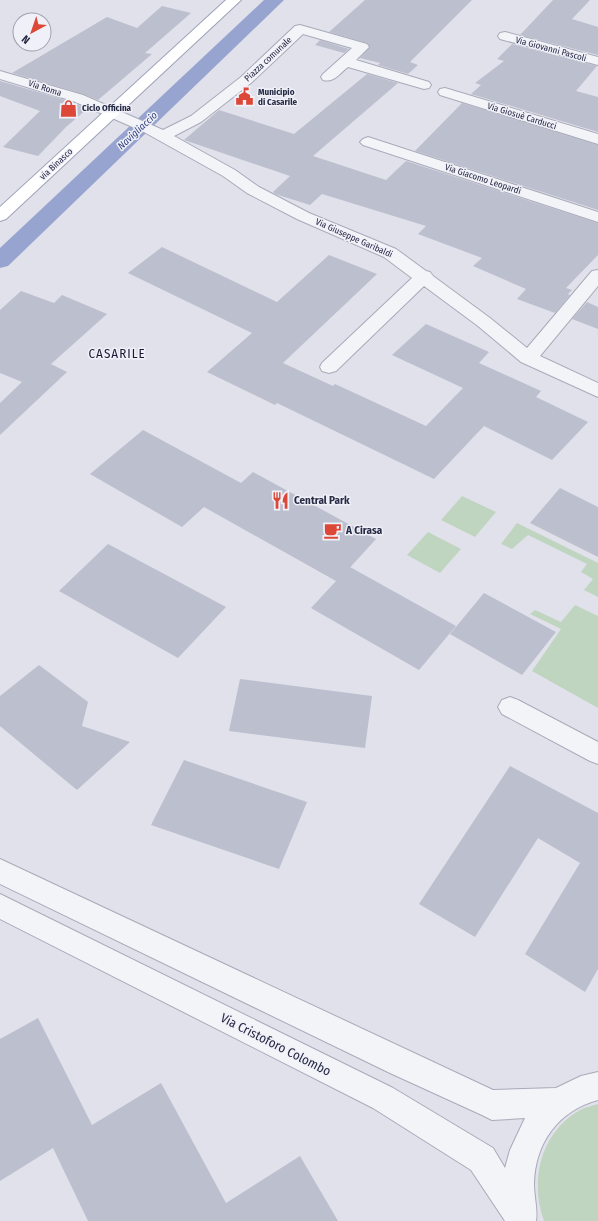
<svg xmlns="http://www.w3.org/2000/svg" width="598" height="1221" font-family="'Fira Sans Condensed',sans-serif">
	<rect width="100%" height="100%" fill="#e0e1eb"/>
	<path fill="#c0d5c0" d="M462,496L496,512L475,537L441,520Z
		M517,523L598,563V597L584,590L593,579L581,572L587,564L528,535L512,549L501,544Z
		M428,532L461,549L440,573L407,555Z
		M575,605L598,616V708L532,671L561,629L530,614L535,610L561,622Z
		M598,1104V1221H544C529,1180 541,1132 580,1110C585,1107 592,1106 598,1104Z"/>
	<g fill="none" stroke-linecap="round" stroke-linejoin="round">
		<path fill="#97a4cf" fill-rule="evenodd" d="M264,0H284L8,266L0,268V248Z"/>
	</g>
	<path fill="#bcbfce" d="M365,0H472L410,62L418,65L408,74L378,65L380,63L360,58L370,47L367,43L329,32Z
		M553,0H590L572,19L598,27V55L520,35Z
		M162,6L191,13L145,53L152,54L98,100L83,94L12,73L107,17L137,28Z
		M320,40L349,49L344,53L315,45Z
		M512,44L597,66L576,91L598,97V132L471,94L481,85L475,83L504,61L497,59Z
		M367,74L398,83L313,156L386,180L406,161L598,223V255L566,288L572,290L568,294L570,295L555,313L517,299L526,289L473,266L482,258L418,234L426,226L322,194L310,205L275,194L273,192L290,176L184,140L219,110L294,134Z
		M0,81L72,102L87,109L66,127L38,156L3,147L40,111L0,96Z
		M462,103L598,145V210L415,151Z
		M162,247L277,302L329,255L377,274L283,363L333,386L335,384L426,426L463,388L392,355L426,324L489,352L479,363L541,391L536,397L588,422L552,460L484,426L434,479L277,403L275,405L207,372L252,333L128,273Z
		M21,291L54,303L62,295L107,314L51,364L67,372L0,435V403L22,382L0,373V310Z
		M587,302L598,307V329L572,319Z
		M143,430L241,483L253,472L376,539L344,574L350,567L456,626L419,670L311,608L336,581L204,507L182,527L90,474Z
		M560,488L598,507V557L530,523Z
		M108,544L226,607L178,658L59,591Z
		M484,593L556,632L522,675L450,634Z
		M39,665L88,702L82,726L130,742L77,790L0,726V696Z
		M240,679L372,696L365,748L229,731Z
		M184,760L307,802L279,869L151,825Z
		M510,766L598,813V969L585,992L525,954L580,863L538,838L475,937L419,904Z
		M38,1018L92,1125L161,1083L226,1203L300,1156L338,1221H88L53,1148L0,1181V1039Z"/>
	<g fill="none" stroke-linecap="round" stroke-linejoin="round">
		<defs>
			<path id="minor" d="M300,25L367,44L369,47L356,60L429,82L431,85L429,88L424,89L348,67C340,73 334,83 323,80L321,77L323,74L352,48L303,34L251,83L201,122L174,136L235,170L259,187L309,213L396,249L426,271L430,272L433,276L490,318L527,348L592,271L598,270V286L540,356L598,383V397L521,362L478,326L424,286L336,371L329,373L322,371L320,367L322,363L412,278L384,257L297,219L247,193L223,176L144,132L73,101L0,79V71L83,95L163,130L191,116L241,77L295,26Z
				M505,32L598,57V65L500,39L498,36L500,33Z
				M445,88L598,134V144L440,95L438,92L440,89Z
				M368,137L598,212V222L363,145L360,142L363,139Z
				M510,697L518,700L598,742V764L590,761L502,714L498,707L502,700Z
				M0,859L493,1090L556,1088L581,1076L598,1072V1100C558,1111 535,1143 534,1184C534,1197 538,1210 536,1221H505L471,1170L373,1108L0,919V894L393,1088L493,1148L505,1168L510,1150L525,1118L492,1120L482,1115L390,1073L0,884Z"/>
			<path id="major" d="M226,0H241L6,219L0,221V207Z"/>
		</defs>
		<use href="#minor" stroke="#a8aab9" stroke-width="2"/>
		<use href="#major" stroke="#9ea2b8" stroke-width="2"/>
		<use href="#minor" fill="#f3f4f8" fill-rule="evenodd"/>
		<use href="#major" fill="#fff" fill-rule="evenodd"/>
	</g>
	<defs>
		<symbol id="civic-bare" viewBox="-9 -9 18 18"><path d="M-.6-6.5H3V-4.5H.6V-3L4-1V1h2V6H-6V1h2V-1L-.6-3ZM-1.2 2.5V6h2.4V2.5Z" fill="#dd4737" stroke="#f0f1f8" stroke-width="2.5" paint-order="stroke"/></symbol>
		<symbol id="shop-bare" viewBox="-9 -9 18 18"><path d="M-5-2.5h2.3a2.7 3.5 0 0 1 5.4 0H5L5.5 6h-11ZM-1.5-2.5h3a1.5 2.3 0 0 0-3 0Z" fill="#dd4737" stroke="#f0f1f8" stroke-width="2.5" paint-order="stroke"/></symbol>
		<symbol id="restaurant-bare" viewBox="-9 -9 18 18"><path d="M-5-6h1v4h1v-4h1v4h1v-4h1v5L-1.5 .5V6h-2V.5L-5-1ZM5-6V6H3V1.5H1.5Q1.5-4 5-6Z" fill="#dd4737" stroke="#f0f1f8" stroke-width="2.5" paint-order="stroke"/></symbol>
		<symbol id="cafe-bare" viewBox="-9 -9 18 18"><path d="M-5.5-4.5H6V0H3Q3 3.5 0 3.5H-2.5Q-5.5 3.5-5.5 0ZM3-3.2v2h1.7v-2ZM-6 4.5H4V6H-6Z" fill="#dd4737" stroke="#f0f1f8" stroke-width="2.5" paint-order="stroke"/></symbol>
	</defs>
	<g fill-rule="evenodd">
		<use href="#civic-bare" x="232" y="84" width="25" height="25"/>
		<use href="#shop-bare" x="56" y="96" width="25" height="25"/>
		<use href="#restaurant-bare" x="268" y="488" width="25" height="25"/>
		<use href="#cafe-bare" x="320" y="518" width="25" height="25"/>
	</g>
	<g text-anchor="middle" stroke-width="3" stroke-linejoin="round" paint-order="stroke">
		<g font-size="9" fill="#262a44" stroke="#f0f1f8">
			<text transform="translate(551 49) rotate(15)" y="3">Via Giovanni Pascoli</text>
			<text transform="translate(268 59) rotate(-43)" y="3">Piazza comunale</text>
			<text transform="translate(45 88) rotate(18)" y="3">Via Roma</text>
			<text transform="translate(522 116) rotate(17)" y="3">Via Giosuè Carducci</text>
			<text transform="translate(56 164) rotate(-43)" y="3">via Binasco</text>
			<text transform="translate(483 179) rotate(18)" y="3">Via Giacomo Leopardi</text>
			<text transform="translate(354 238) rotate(24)" y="3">Via Giuseppe Garibaldi</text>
		</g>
		<g font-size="9" font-weight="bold" fill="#262a44" stroke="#f0f1f8" text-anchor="start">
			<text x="258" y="95">Municipio<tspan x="258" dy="10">di Casarile</tspan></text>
			<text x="82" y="111">Ciclo Officina</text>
		</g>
		<g font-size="10" font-style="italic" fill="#2c3c7d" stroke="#f0f1f8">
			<text transform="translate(137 130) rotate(-43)" y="4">Navigliaccio</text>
		</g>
		<g font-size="11" font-weight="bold" fill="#262a44" stroke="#f0f1f8" text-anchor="start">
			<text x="294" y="504">Central Park</text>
			<text x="346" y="534">A Cirasa</text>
		</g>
		<g font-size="13" letter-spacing="1" fill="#191b35" stroke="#f0f1f8">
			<text x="117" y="358">CASARILE</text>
		</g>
		<g font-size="13" fill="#262a44" stroke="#f0f1f8">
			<text transform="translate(276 1044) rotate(27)" y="5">Via Cristoforo Colombo</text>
		</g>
	</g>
	<g transform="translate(32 32) rotate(220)"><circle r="19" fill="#f0f1f8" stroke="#9fa1b0"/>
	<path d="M0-3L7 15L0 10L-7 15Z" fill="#dd4737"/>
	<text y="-6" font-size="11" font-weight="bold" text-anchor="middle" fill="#262a44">N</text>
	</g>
</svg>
